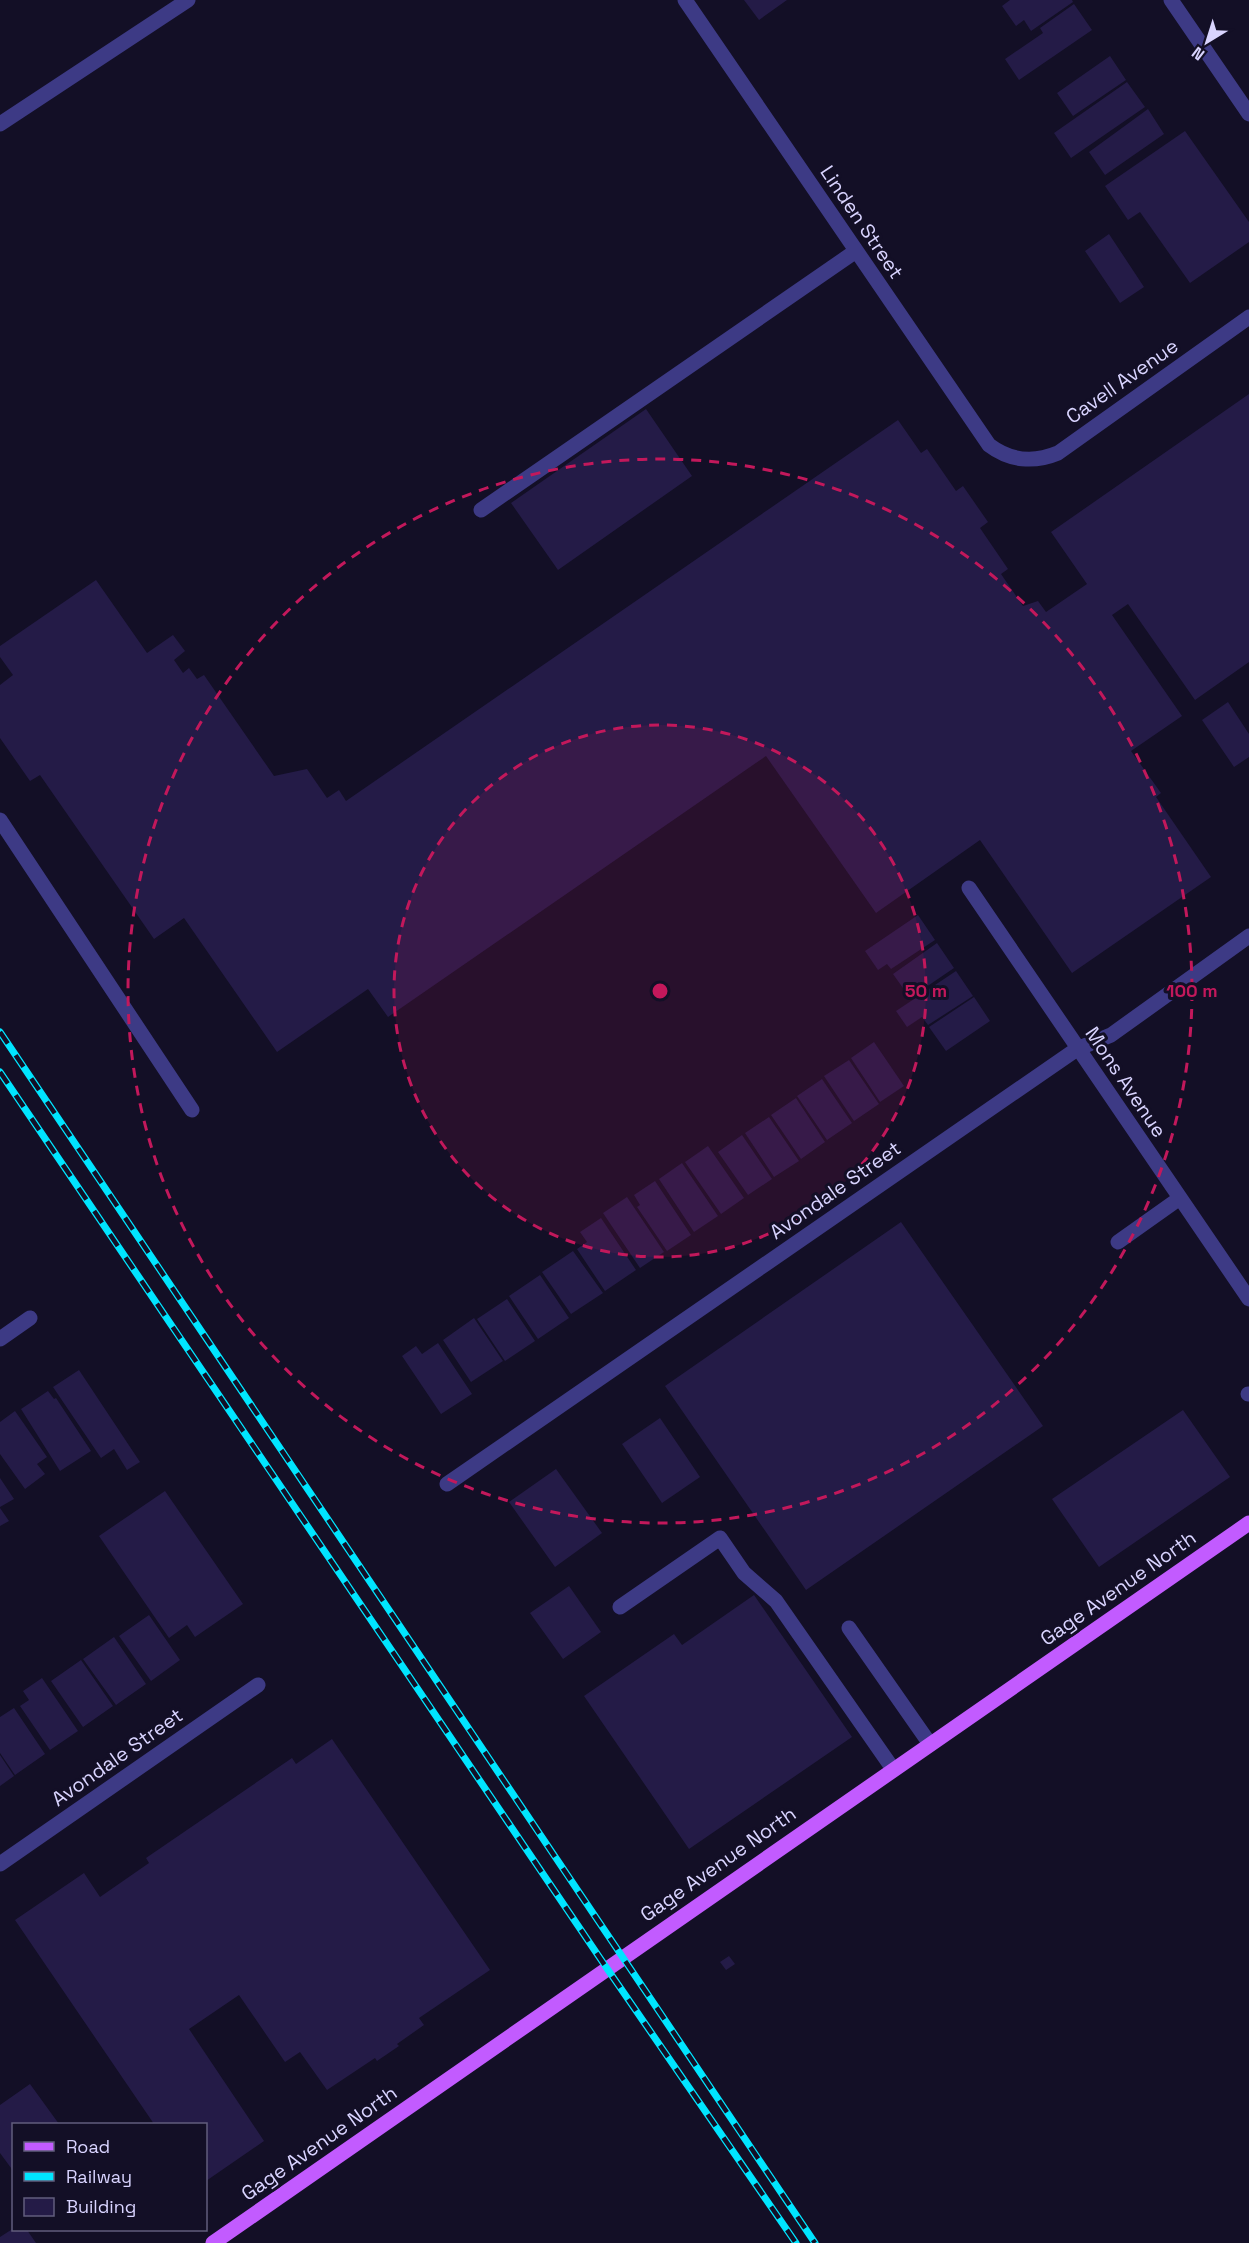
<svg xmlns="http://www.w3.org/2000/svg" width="1249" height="2243" font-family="'Space Grotesk',sans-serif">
	<rect width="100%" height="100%" fill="#130f26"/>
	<path fill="#241b47" d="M744,0H787L759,20Z
		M1010,0H1072L1073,2L1031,31L1024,20L1016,26L1002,6Z
		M1074,4L1092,30L1019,80L1005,59L1043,33L1040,28Z
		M1110,56L1126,80L1073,116L1057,93Z
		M1127,82L1145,107L1071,158L1054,133Z
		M1148,109L1164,134L1105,175L1089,152Z
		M1185,131L1249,222V242L1190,283L1140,212L1128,220L1105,186Z
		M1109,234L1144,287L1120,303L1085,251Z
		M1249,394V662L1195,700L1128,604L1112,615L1182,716L1131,751L1161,793L1156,797L1211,877L1072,973L980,840L876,913L766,756L388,1017L368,989L277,1052L184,918L154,939L40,775L30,781L0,738V685L13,675L0,657V646L96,580L147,653L173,635L185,651L174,660L183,673L189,668L197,679L204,675L274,776L307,769L327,798L339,790L346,801L898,420L921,453L927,449L956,491L963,486L988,522L980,528L1008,569L1001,574L1023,606L1038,601L1046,612L1087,584L1051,532Z
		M646,409L692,476L558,570L511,503Z
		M1228,702L1249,734V757L1234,767L1202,720Z
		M918,915L935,940L891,969L887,964L878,970L865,951Z
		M937,943L954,968L910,998L893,974Z
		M956,971L973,996L928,1025L922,1017L907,1027L896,1011Z
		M974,997L990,1021L946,1051L929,1027Z
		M874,1042L904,1086L880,1102L851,1058Z
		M849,1060L879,1104L854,1121L824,1076Z
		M822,1079L852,1123L827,1140L797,1096Z
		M796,1098L825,1142L801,1159L771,1115Z
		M769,1117L799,1161L774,1177L745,1133Z
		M742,1135L772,1179L748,1195L718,1152Z
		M708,1146L744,1198L721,1214L685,1162Z
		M682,1163L718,1216L694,1232L659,1179Z
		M655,1181L691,1235L667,1251L637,1207L640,1205L634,1195Z
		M627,1197L664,1252L640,1268L603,1213Z
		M601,1218L636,1270L605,1291L577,1249L587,1242L580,1232Z
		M901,1222L1043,1426L806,1590L665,1386Z
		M573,1251L603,1293L571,1314L542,1272Z
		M540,1275L569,1318L538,1339L509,1296Z
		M507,1299L535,1341L505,1361L477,1319Z
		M474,1318L503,1361L471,1382L443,1340Z
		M438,1343L472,1394L441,1414L402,1356L416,1346L422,1354Z
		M79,1370L140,1462L127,1470L114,1449L101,1458L53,1387Z
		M48,1391L54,1399L56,1398L91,1451L60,1471L21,1409Z
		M1183,1410L1230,1477L1099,1567L1052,1499Z
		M15,1411L47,1457L37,1464L45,1474L25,1489L0,1454V1422Z
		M660,1418L700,1477L662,1503L622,1444Z
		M556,1469L602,1533L555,1567L509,1502Z
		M0,1478L14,1499L0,1507Z
		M165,1491L243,1604L195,1637L187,1625L169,1638L99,1536Z
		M0,1508L9,1521L0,1526Z
		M569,1586L601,1632L563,1659L530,1613Z
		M754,1595L852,1737L689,1849L584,1696L674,1634L682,1645Z
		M149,1615L180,1660L151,1681L119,1636Z
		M114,1637L146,1684L116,1705L83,1659Z
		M81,1660L113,1706L83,1727L51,1681Z
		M42,1678L78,1731L50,1750L20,1706L29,1700L23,1691Z
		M14,1708L45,1754L15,1775L0,1753V1717Z
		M332,1739L490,1970L419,2018L424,2025L397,2044L399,2046L377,2061L375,2058L327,2090L300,2052L285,2062L239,1995L189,2029L264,2141L206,2181V2124H154L15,1920L84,1873L100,1897L149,1863L146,1858L292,1758L296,1764Z
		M0,1755L14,1776L0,1786Z
		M729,1956L735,1964L726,1970L720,1962Z
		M30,2084L59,2124H14V2172L0,2153V2105Z
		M14,2228L27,2230L36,2243H0V2237Z"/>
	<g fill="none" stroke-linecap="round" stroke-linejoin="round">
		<path stroke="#3d3a85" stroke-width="15" d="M685,0L989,445C1010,461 1034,463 1058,453L1249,317
			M1171,0L1249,114
			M0,124L188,0
			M481,510L856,251
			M0,820L192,1110
			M969,888L1249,1299
			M1118,1242L1180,1198
			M0,1339L30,1318
			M1248,1394H1249
			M447,1484L1077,1049L1111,1035L1249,936
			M620,1607L720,1538L744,1573L776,1601L893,1769
			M849,1628L930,1744
			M0,1864L258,1685"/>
		<path stroke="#c25bff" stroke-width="15" d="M213,2243L1249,1523"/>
		<defs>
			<path id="rail" d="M0,1032L815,2243
				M0,1072L606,1967L796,2243"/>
		</defs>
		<use href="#rail" stroke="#00e5ff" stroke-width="7"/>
		<use href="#rail" stroke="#130f26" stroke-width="4.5" stroke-dasharray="14" stroke-linecap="butt"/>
	</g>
	<circle cx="660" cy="991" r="266" fill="#c2185b" fill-opacity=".12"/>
	<g fill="none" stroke="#c2185b" stroke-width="3" stroke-dasharray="10 8">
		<circle cx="660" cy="991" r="266"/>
		<circle cx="660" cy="991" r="532"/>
	</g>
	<g text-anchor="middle" stroke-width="6" stroke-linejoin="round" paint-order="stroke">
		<g font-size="20" fill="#d9d4ff" stroke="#130f26">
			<text transform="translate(862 222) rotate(56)" y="7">Linden Street</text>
			<text transform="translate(1122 381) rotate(-35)" y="7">Cavell Avenue</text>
			<text transform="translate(1126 1082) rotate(56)" y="7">Mons Avenue</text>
			<text transform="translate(835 1190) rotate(-35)" y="7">Avondale Street</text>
			<text transform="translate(1118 1588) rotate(-35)" y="7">Gage Avenue North</text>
			<text transform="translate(117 1757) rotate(-35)" y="7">Avondale Street</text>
			<text transform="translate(718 1864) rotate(-35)" y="7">Gage Avenue North</text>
			<text transform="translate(319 2143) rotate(-35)" y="7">Gage Avenue North</text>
		</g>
	</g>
	<circle cx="660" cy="991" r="9" fill="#c2185b" stroke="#130f26" stroke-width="3"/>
	<g font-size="18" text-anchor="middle" font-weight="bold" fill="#c2185b" stroke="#130f26" stroke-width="6" stroke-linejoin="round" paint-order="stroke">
		<text x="926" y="997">50 m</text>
		<text x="1192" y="997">100 m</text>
	</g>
	<rect x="12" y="2123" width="195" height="108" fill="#130f26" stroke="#625e7d" stroke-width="1.5"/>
	<rect x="24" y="2142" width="30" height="9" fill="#c25bff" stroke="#625e7d" stroke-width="1.5"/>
	<text x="66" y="2153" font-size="18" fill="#d9d4ff">Road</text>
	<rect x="24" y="2172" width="30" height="9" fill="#00e5ff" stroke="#625e7d" stroke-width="1.5"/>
	<text x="66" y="2183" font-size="18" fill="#d9d4ff">Railway</text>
	<rect x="24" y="2198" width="30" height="18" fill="#241b47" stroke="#625e7d" stroke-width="1.5"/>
	<text x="66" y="2213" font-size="18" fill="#d9d4ff">Building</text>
	<g transform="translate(1207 42) rotate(218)" stroke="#130f26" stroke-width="4.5" paint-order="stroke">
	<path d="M0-4.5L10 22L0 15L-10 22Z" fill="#d9d4ff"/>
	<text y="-9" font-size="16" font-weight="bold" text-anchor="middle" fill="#d9d4ff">N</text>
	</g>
</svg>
